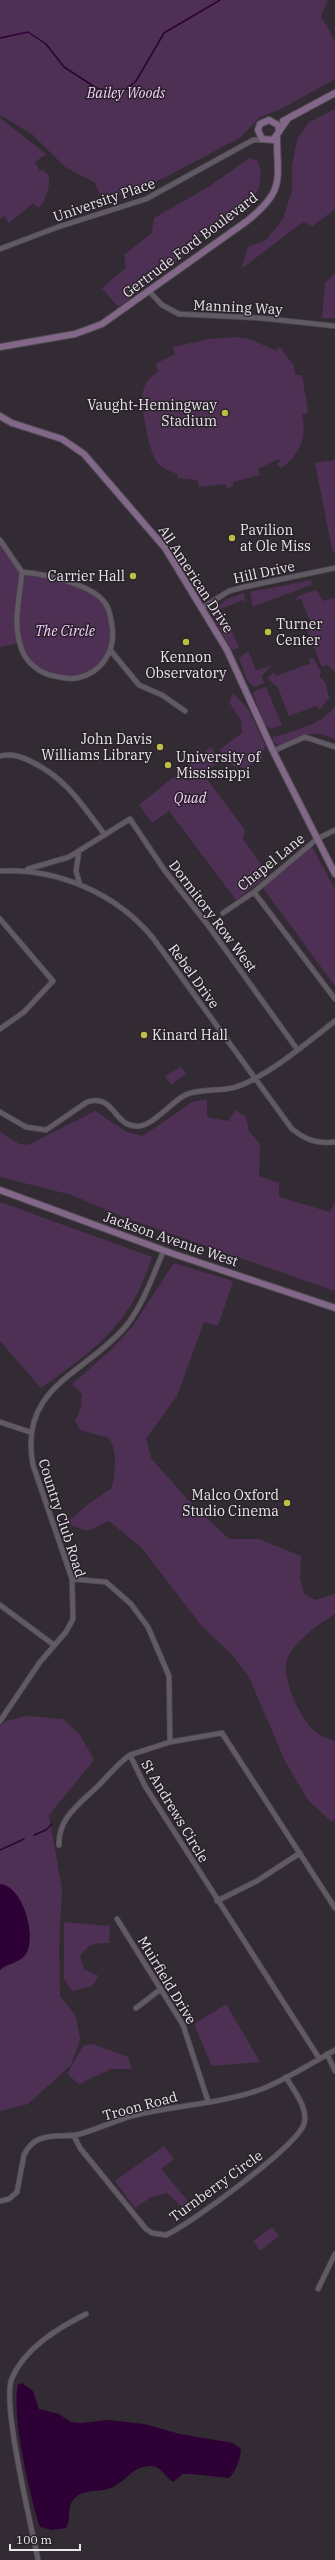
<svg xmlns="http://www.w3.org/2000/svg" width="335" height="2560" font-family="'IBM Plex Serif',serif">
	<rect width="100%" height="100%" fill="#332b34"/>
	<path fill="#4f3055" d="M0,0H328L321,16L335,41V79L281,109L260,117L241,137L164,178L104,201L94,182L65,167L32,134L0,115Z
		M335,109V209L313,226L303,222L241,269L248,247L266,240L283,219L292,190V165L297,140L309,122Z
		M0,118L46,154L35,162L40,171L44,170L45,173H48C51,186 47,198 39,208L33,203L9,223L4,216L0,219Z
		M249,158L257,160L261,172L259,188L250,204L233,220L219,222L193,241L182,257L122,305L117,306L102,288L126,268L124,255L152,233L154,218L210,186Z
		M335,273V318H322L325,283Z
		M235,337L250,339L276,351L280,347L294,366L295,375H302L308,412L302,415C307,439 300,454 281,468L277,464L280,461L278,459L258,469L260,475L233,482V486L227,488L225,484L199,487L198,480L177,478L178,474C169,471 162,469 157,462C149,452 140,404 143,392C145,382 151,376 159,371L155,364L175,354L173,347L209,339Z
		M335,460V554L332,549L315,463Z
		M0,540L22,572L80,586L105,603L111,617L112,645L102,663L82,677H59L35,668L19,643L0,647Z
		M312,580L311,585L253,607L250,592Z
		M316,590L323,601L335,598V672L326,664L324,667L321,665L307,629L312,626L301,599L296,600L298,596Z
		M244,593L245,605L243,600L218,610L217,607L227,599Z
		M214,608L223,624L228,622L239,648L232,650L211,613Z
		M248,651L256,670L271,666L262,676L264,683L254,687L247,680L239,658Z
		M313,658L321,672L319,676L326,683L328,696L330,697L320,709L316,706L289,716L278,688L267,678L274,673L276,676L311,663L309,659Z
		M266,687L282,725L271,729L265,725L253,694L255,691Z
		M233,693L249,710L265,745L261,759L245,768L233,766L219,750L242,733L241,720L229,702Z
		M335,706V739C309,727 303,738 279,745L273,742V734L275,737C295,730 322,725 335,706Z
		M211,747L220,761L203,774L245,830L243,839L269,875L236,900L169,811L152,823L139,805Z
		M312,847L335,889V986L263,888Z
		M181,1067L186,1074L171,1085L165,1076Z
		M207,1099V1117L228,1121L236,1110L246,1117L249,1131L260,1144L259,1176L279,1183V1197L330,1212L335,1202V1291L123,1217L72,1195L0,1177V1132L19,1144L28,1145L95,1111L127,1132L143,1136L192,1102Z
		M0,1202L152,1257C132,1323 95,1350 41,1388L0,1341Z
		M174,1263L233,1281L218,1326L204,1322L177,1396L146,1439L151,1458L187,1499L229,1539H259L301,1556L300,1579L304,1594L315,1600L335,1594V1614C318,1625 295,1640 287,1660C281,1678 301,1721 316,1732C321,1736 328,1739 335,1741V1819L332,1822L308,1800L285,1761L249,1677L234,1657L200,1624L141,1547L109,1521L87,1531L67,1523L87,1505L112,1488C115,1470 118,1453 109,1438L80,1430L75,1421L81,1408L82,1394L72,1384L111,1350L132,1327Z
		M27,1716L63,1719L80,1735L94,1760L49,1815L62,1890L59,1947L60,1996L76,2016L80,2039L71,2065L28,2104L0,2111V1725L6,1721Z
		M64,1922L110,1926L109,1943C94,1943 88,1944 80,1956L84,1969L99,1976L92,1986L72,1991L64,1978Z
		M226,2004L260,2062L212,2066L194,2024Z
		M93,2044L128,2057L132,2069H111L79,2084L67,2074L83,2046Z
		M164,2146L174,2159L161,2169L192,2206L186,2211L167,2193L151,2197L135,2208L115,2181Z
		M272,2227L279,2236L260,2251L253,2241Z"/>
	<path fill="#2d0135" d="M0,1884C23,1886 37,1936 26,1954C19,1964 7,1963 0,1970Z
		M22,2383L33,2391L39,2409L59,2414L71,2422L82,2423L108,2420L144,2424L180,2434L233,2443L241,2449C241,2458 235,2473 229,2478L191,2474H183L173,2482C165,2477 161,2466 151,2466C132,2466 127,2481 111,2488C99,2493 84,2488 74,2499C66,2508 72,2519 66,2528L52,2530L40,2527C30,2497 11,2414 18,2385Z"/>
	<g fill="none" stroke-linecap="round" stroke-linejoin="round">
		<path stroke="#2d0135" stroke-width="1.5" d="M0,38L28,32L46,44L64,67L98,89L124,91L136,81L164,33L220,0
			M34,1835L46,1830L52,1824
			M0,1850L24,1839"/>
		<defs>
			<path id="street" d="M0,249L58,227L146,199L253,140H264
				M149,291L162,305L179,314L260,318L335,326
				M0,540L22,572
				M22,572C44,574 92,584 105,603C110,609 111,619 112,626C116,650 102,673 77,678C68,680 59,677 50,675C36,671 23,659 20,644C13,622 20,595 22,572Z
				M202,608L229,591L244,587L335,568
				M111,651L139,685L162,695L185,711
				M273,751L305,737L335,747
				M0,756C12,753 22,757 32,762C67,779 82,805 105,835
				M79,851L76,871L80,885
				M28,869L69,857L130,819L165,871L207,924L297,1049
				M0,871C57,868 116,893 153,938L292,1129C306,1140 317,1144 335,1142
				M254,892L335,999
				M223,913L254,892L317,839L335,830
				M0,919L53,981L24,1012L0,1029
				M0,1112L26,1127L46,1130L87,1102C116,1093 113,1129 140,1126C154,1124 172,1102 185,1095C201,1088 220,1092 236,1087C267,1077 309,1041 335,1021
				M0,1422L30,1432
				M72,1579L106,1582L131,1604L148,1627L169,1676L170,1742
				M0,1605L54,1645
				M0,1721L40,1662L66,1632L73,1619L72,1579L33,1465C18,1386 86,1374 126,1326C143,1305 153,1275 164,1250
				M59,1845C58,1817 81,1803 99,1785C109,1775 117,1764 130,1755
				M217,1901L257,1881L300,1853
				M117,1919L183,2025L208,2101
				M136,2008L161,1989
				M327,2054L335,2071
				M319,2058L145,1786L130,1755L170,1742L222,1733L335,1908
				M74,2136L80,2148L146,2229L152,2233L166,2235C189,2225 297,2146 304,2124C309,2108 293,2090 286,2077
				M0,2201L9,2199L17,2192L24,2155C36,2129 61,2139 80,2134C97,2129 114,2121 132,2116C175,2105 221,2104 262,2089C287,2079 312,2063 335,2050
				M318,2289L335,2254
				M38,2560C32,2528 1,2402 12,2378C25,2348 58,2328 86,2314"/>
			<path id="secondary" d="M283,121L335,93
				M279,132L278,125L269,120L260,124L258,130L262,139L273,140L287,120
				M0,347L75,334L102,324L247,221C286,190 277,180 277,137
				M0,416L12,423L62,439L84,454L165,548L227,650L273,751L335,874
				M0,1190L171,1253L335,1308"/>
		</defs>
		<use href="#street" stroke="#504a52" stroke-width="6"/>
		<use href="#secondary" stroke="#504a52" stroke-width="8"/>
		<use href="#street" stroke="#615963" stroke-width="4.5"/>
		<use href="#secondary" stroke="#826788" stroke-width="6"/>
	</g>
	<g fill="#bcbf44" stroke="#29212a" stroke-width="1.5">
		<circle cx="225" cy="413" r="4"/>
		<circle cx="232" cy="538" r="4"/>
		<circle cx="133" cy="576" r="4"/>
		<circle cx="268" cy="632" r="4"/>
		<circle cx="186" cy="642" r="4"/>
		<circle cx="160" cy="747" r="4"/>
		<circle cx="168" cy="765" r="4"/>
		<circle cx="144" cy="1035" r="4"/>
		<circle cx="287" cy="1503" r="4"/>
	</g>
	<g text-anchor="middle" stroke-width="3" stroke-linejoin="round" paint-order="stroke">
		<g font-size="14" font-style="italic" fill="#f6cdfd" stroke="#29212a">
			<text x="126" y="98">Bailey Woods</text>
			<text x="65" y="636">The Circle</text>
			<text x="190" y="803">Quad</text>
		</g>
		<g font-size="14" fill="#e9e4ea" stroke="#29212a">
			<text transform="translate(104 200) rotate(-19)" y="5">University Place</text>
			<text transform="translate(190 245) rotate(-37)" y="5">Gertrude Ford Boulevard</text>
			<text transform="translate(238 307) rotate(3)" y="5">Manning Way</text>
			<text transform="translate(264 572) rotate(-12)" y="5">Hill Drive</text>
			<text transform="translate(196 579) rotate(57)" y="5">All American Drive</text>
			<text transform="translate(271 862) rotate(-39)" y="5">Chapel Lane</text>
			<text transform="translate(213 916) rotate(53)" y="5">Dormitory Row West</text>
			<text transform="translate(194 976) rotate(54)" y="5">Rebel Drive</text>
			<text transform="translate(171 1239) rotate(19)" y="5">Jackson Avenue West</text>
			<text transform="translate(62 1518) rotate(72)" y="5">Country Club Road</text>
			<text transform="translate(175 1811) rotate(59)" y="5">St Andrews Circle</text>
			<text transform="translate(167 1980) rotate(59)" y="5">Muirfield Drive</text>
			<text transform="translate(140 2106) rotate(-15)" y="5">Troon Road</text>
			<text transform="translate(216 2186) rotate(-36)" y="5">Turnberry Circle</text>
		</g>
		<g font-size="14" fill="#e9e4ea" stroke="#29212a" text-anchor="end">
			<text x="217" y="410">Vaught-Hemingway<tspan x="217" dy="16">Stadium</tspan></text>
			<text x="240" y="535" text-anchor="start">Pavilion<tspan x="240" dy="16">at Ole Miss</tspan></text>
			<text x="125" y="581">Carrier Hall</text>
			<text x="276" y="629" text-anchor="start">Turner<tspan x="276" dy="16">Center</tspan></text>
			<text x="186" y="662" text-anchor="middle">Kennon<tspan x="186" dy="16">Observatory</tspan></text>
			<text x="152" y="744">John Davis<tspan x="152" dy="16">Williams Library</tspan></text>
			<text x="176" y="762" text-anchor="start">University of<tspan x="176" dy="16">Mississippi</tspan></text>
			<text x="152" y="1040" text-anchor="start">Kinard Hall</text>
			<text x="279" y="1500">Malco Oxford<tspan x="279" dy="16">Studio Cinema</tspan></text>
		</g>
	</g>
	<path d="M10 2544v6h70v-6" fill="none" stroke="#e9e4ea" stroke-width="2"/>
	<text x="16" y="2544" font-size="12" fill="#e9e4ea" stroke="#29212a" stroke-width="3" paint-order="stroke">100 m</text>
</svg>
